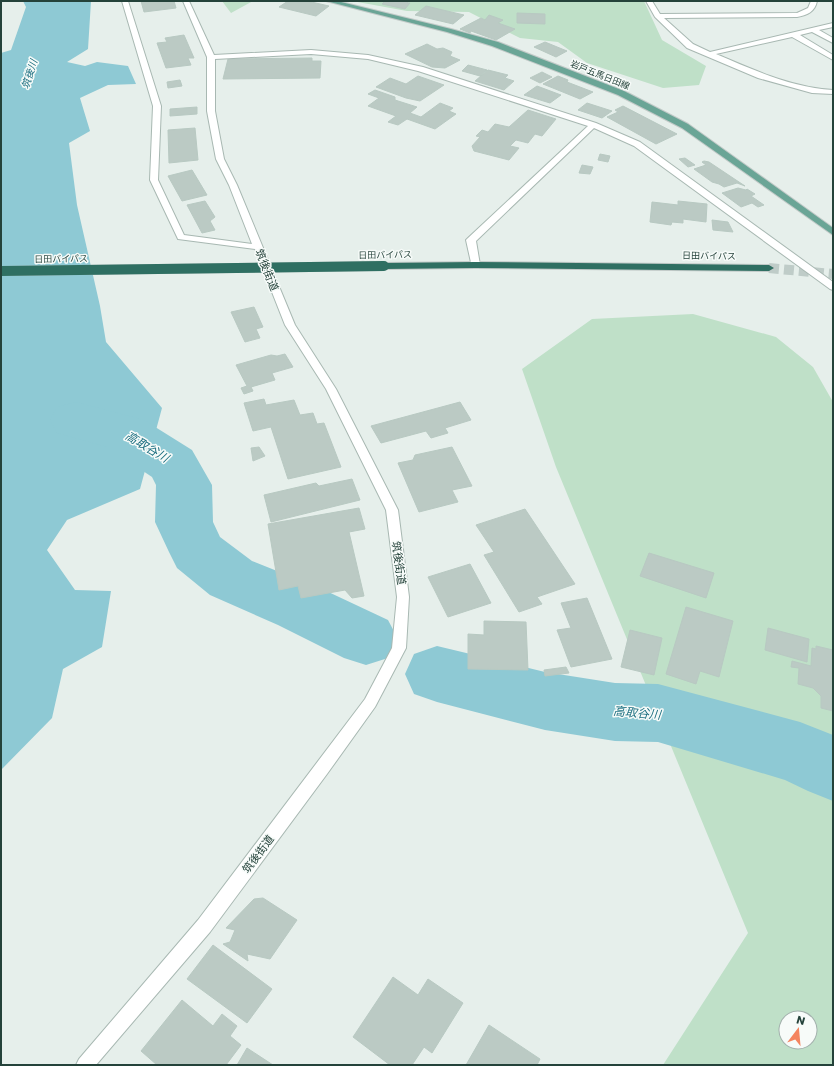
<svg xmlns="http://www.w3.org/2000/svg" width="834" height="1066" font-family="Poppins,'Noto Sans JP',sans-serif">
	<rect width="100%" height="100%" fill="#e6efeb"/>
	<path fill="#bfe0c8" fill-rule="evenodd" d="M222,1H253L231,13Z
		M352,1H644L662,40L706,66L699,85L663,88L587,63L558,42L520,38L469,12L407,11Z
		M693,314L776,337L813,367L833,402V1065H663L748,933L556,467L522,369L592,319ZM786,1018H810V1042H786Z"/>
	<path fill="#8ec9d4" d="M23,1H91L88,49L67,62L85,66L97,62L128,66L136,84L108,85L80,98L90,131L69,143L77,205L100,306L106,342L162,408L140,489L67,520L47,550L75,590L111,591L102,647L63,669L52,718L1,770V53L11,50L26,7Z"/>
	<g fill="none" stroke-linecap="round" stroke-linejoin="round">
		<path fill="#8ec9d4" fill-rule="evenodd" d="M76,402L144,420L192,450L212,485L213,522L220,537L252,561L322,589L388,620L398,639L388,658L366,665L344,658L278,625L210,595L177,568L169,552L155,522L156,485L152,477L107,447L57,433L50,420L57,407Z
			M437,646L545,672L615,683L658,684L800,722L833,735V801L808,791L785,780L658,742L615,741L545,730L437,702L414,694L405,674L414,654Z"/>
	</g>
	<path fill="#bbcac4" stroke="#b8c9c2" d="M141,1H174L176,8L144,12Z
		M288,1H307L329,6L316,16L279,7Z
		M385,1H409L407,3H410L405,9L382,4Z
		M426,6L464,15L453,24L415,15Z
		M517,13L545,14V24L517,23Z
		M489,15L503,20L498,23L515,29L496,40L471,31L470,33L460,29L481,18L485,20Z
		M184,35L194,58H188L191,65L166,68L157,43L167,42L165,38Z
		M545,42L567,51L556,57L534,47Z
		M427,44L437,49L443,48L452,52L450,56L460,60L445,68L432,67L405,54Z
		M312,58V61H321L320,78L223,79L228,59Z
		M468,65L487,70L480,76L462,71Z
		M488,70L508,75L505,78L514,81L504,90L475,81Z
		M542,72L552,77L540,83L530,78Z
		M418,76L444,85L420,101L406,98L376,87L390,78L406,84Z
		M558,76L568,80L567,82L593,92L580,99L543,84Z
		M180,80L182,86L168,88L167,82Z
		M537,86L561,95L550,103L524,95Z
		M375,90L395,97V100L417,107L410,113L421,117L440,103L453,108L449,111L456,114L435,129L407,119L398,125L388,122L396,116L368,106L379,98L368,94Z
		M587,103L612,111L602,118L578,110Z
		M623,106L677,134L656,144L607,117L618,112L615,110Z
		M197,107V114L170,116V109Z
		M528,110L556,119L542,136L535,134L528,143L516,140L510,146L519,148L509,160L474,151L472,146L480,137L476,136L482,130L488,132L495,124L509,127Z
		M195,128L198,160L169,163L168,130Z
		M600,154L610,156L608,162L598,160Z
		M685,158L695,165L688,167L679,159Z
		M704,161L709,162L745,186L737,183L724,187L719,184L712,182L694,169L706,165L702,162Z
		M582,165L593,167L590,174L579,173Z
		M192,170L207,195L182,201L168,176Z
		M738,188L746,190L747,189L755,194L751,196L764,205L758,207L752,203L741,207L722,193Z
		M205,201L215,217L210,221L215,230L202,233L187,205Z
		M678,201L707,204L706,222L683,219V223L672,222L671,225L650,222L652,202L678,205Z
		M712,220L728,222L733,232L713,230Z
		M254,307L263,327L256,329L260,338L245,342L231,312Z
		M285,354L293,367L272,373L275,380L251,387L253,391L244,394L241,388L247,386L236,365L271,355L277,356Z
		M264,399L266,405L294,400L300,415L313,413L317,424L324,423L341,467L288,479L271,427L253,431L244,403Z
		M460,402L471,420L445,428L448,433L431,438L426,431L381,443L371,426Z
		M259,447L265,456L253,461L251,448Z
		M452,447L472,486L452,490L458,502L419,512L398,463L413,460L415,455Z
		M352,479L360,500L271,522L264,495L316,483L319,486Z
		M359,508L365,529L349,532L364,596L352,598L345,590L301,598L298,586L279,590L268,524Z
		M525,509L575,584L537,597L542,604L519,612L484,555L494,552L476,525Z
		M649,553L714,573L706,598L640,576Z
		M470,564L491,603L448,617L428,577Z
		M587,598L612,659L571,667L557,630L571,628L561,603Z
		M686,607L733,621L719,677L700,671L696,684L666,674Z
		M484,621L526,622L528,670L468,669V634L484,635Z
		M768,628L809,639L807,662L765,650Z
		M630,630L662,638L654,675L621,667Z
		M816,646L833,650V711L821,708V696L813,688L798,684L799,668L791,667L792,661L811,666L812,648L816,649Z
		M566,667L569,673L545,676L544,670Z
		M263,898L297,920L270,959L247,954L248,961L223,944L230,942L235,930L226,928L254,899Z
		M213,945L272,989L247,1023L187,979Z
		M393,977L418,995L428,979L463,1003L432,1053L424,1047L412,1065H390L353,1037Z
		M182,1000L213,1026L222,1014L237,1026L230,1036L241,1045L226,1065H157L141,1051Z
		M489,1025L540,1059L537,1065H466Z
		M247,1048L273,1065H237Z"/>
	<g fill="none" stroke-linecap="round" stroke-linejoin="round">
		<path stroke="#bfccc8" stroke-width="10" stroke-dasharray="10 5" stroke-linecap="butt" d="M769,268L833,274"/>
		<defs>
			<path id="minor" d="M122,1H128L161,106L158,180L184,235L252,244L229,185L216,159L207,111V57L183,1H189L214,55L311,50L368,55L423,67L596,123L640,142L833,282V290L830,289L634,146L594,128L476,241L480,265L475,268L472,267L466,240L468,238L588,126L418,71L368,59L311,54L215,59V111L224,159L237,185L295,325L336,389L398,510L409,597L406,648L375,707L327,774L210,932L96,1065H76L79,1059L198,920L365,699L392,648L397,597L386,510L326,389L285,325L255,249L178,239L150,180L153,106Z
				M646,1H652L660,14L797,13L808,8L811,1H817C815,12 807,15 797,17L664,18L693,44L710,52L833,23V27L819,30L833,38V43L812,32L800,35L833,55V60L792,37L716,54C754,70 792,88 833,90V94L812,93L758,78L687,48L655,17Z"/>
			<path id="major" d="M326,1H337L451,29L498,42L624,91L688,124L833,228V235L682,128L618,95L492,46L447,32Z"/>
			<path id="highway" d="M475,262L769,265L774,268L769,271L475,268L384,269L379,266L384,263Z"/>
		</defs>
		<use href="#minor" stroke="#a8b8b2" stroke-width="2"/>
		<use href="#major" stroke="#c2cac8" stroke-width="2"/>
		<use href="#highway" stroke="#c2cac8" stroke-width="2"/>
		<use href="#minor" fill="#fff" fill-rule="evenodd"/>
		<use href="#major" fill="#6aa596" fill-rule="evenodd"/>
		<use href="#highway" fill="#2f6f62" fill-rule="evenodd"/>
		<defs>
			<path id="highway-bridge" d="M1,271L384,266"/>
		</defs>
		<use href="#highway-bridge" stroke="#c2cac8" stroke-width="10" stroke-linecap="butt"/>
		<use href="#highway-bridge" stroke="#2f6f62" stroke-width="10"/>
	</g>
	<g text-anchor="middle" stroke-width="3" stroke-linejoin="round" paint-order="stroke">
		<g font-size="9" fill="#24423a" stroke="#f7fbf9">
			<text transform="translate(600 75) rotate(22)" y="3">岩戸五馬日田線</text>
			<text transform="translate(385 255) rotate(-1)" y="3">日田バイパス</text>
			<text transform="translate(709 256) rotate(1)" y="3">日田バイパス</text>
			<text transform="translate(61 259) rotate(-1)" y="3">日田バイパス</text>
		</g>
		<g font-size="10" font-style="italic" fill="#1c6f80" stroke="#f7fbf9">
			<text transform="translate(29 74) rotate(-72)" y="4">筑後川</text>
		</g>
		<g font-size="11" fill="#24423a" stroke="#f7fbf9">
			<text transform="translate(267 270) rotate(68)" y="4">筑後街道</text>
			<text transform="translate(399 563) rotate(82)" y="4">筑後街道</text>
			<text transform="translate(258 854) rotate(-53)" y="4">筑後街道</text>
		</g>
		<g font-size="12" font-style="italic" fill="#1c6f80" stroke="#f7fbf9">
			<text transform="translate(147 447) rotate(31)" y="4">高取谷川</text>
			<text transform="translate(637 713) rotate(5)" y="4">高取谷川</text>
		</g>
	</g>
	<rect width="834" height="1066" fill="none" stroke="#24423a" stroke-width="4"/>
	<g transform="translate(798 1030) rotate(16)"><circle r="19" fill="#f7fbf9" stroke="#a3b1ad"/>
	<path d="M0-3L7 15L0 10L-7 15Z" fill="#f4845f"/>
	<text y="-6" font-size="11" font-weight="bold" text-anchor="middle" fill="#24423a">N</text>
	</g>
</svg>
